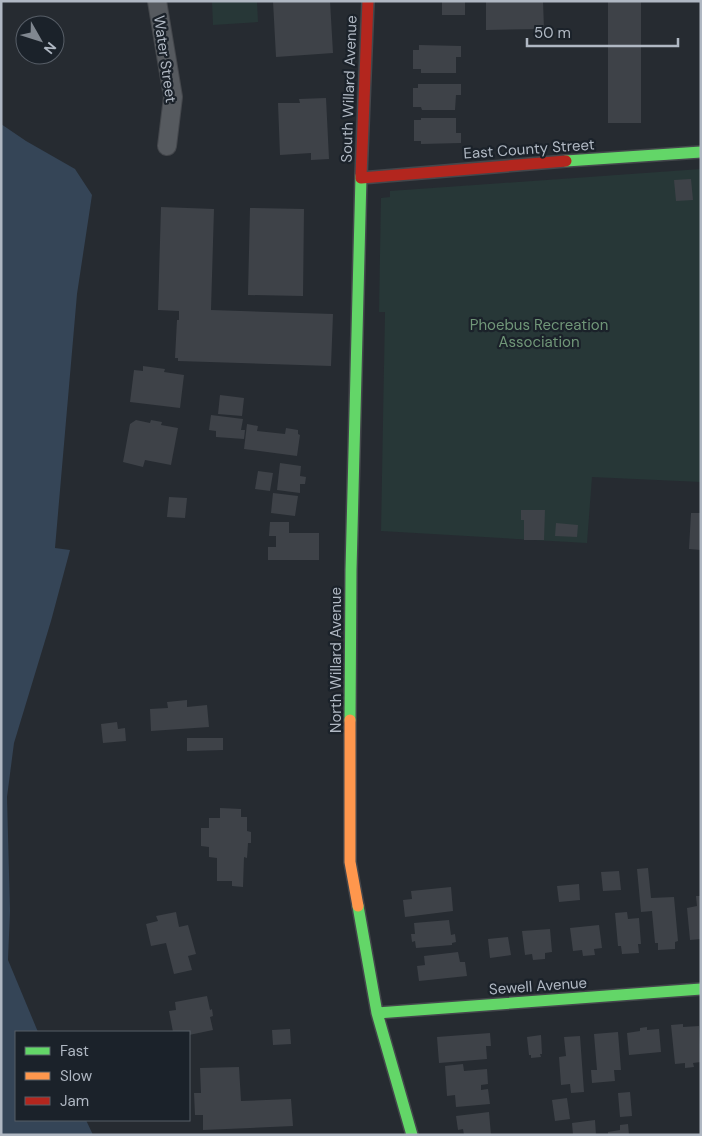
<svg xmlns="http://www.w3.org/2000/svg" width="702" height="1136" font-family="'DM Sans',sans-serif">
	<rect width="100%" height="100%" fill="#262b31"/>
	<path fill="#273737" d="M212,1H257L258,22L213,25Z
		M701,169V482L592,477L587,543L381,531L385,312H379L381,198L390,197V191Z"/>
	<path fill="#354557" d="M1,124L26,141L75,169L92,195L77,294L55,548L70,550L51,621L14,743L7,797L10,911L8,960L38,1032H16V1120H86L93,1135H1Z"/>
	<path fill="#3e4248" d="M273,1H330L333,53L276,57Z
		M442,1H465V15H442Z
		M486,1H543L544,29L486,30Z
		M608,1H641V123H608Z
		M419,45L461,46V57H456V73H421V69H413V50H419Z
		M418,84H461V95H456L455,110H422L421,107H413V88H418Z
		M326,98L329,159L311,160V153L280,155L278,103H300L299,99Z
		M421,118H456V133H461V143L421,144V141H414V120H421Z
		M691,179L693,200L676,201L674,180Z
		M161,207L214,209L211,310L333,314L331,366L178,361V358H175L177,320H179V311L158,310Z
		M250,208L304,209L303,296L248,295Z
		M143,366L165,369L164,372L184,375L180,408L130,402L134,370L143,371Z
		M220,395L244,398L242,416L218,414Z
		M211,415L243,419L241,430H245L244,439L216,437V431L209,430Z
		M136,420L150,423L151,420L162,422L161,425L178,428L171,465L145,460L143,467L123,462L130,424Z
		M247,424L258,426L257,431L285,434L286,428L298,430V434L300,435L297,456L244,449Z
		M280,463L301,466L300,476L306,477L305,484H300V493L277,490Z
		M258,471L273,473L270,491L255,489Z
		M273,493L298,496L295,516L271,513Z
		M169,497L187,498L185,518L167,517Z
		M521,510H545L544,540H524V520H521Z
		M691,513H701V550L689,549Z
		M270,522H289V533H319V560H268V547H276V536H269Z
		M556,523L578,525L577,537L555,536Z
		M187,700V707L207,705L209,727L151,731L150,709L168,708L167,702Z
		M117,722L118,729L125,728L126,741L103,743L101,724Z
		M187,738H223V750L187,751Z
		M220,808L241,809V817H247V831L251,832V843H248L247,858L244,857L243,887L232,886V881H217V858L209,857V847L201,846V828H209V818H220Z
		M648,868L651,898L674,897L678,941L675,942V949L658,950V943H655L652,911L641,912L637,869Z
		M619,871L621,890L603,891L601,872Z
		M579,884L580,900L559,902L557,886Z
		M451,887L453,911L405,917L403,900L412,899L411,891Z
		M696,896H701V939L690,940L687,908L697,906Z
		M176,912L179,927L188,925L196,954L188,956L192,970L174,974L166,943L151,946L146,924L158,921L156,916Z
		M627,912L628,919L639,918L641,944H638L639,953L622,954L621,946H618L615,913Z
		M449,920L451,935L455,934L456,942L452,943V945L416,948L415,941L412,942L411,934H415L414,923Z
		M599,925L602,948L594,949L595,955L583,956L582,950L573,951L570,928Z
		M550,929L552,952L545,953V959L533,960L532,954L525,955L522,931Z
		M508,937L511,955L490,958L488,939Z
		M458,952L460,962H465L467,976L419,981L417,966L425,965L424,956Z
		M207,996L210,1010L212,1009L213,1016L210,1017L213,1030L189,1035V1032H173L169,1011L176,1010L175,1002Z
		M683,1024V1027L699,1026L701,1062L693,1063L694,1067L685,1068V1063L675,1064L671,1025Z
		M647,1027V1030L659,1029L661,1052L629,1055L627,1033L640,1031V1028Z
		M290,1029L291,1044L273,1045L272,1030Z
		M618,1032L621,1070H614L615,1081L592,1083L591,1070H597L594,1034Z
		M490,1033L491,1046H486L487,1059L439,1063L437,1037Z
		M541,1035L542,1054H540L541,1057L531,1058V1055H529L527,1037Z
		M580,1036L584,1092L571,1093L570,1084L561,1085L559,1057L566,1056L564,1037Z
		M463,1064L464,1071L487,1069L488,1084L481,1085V1090L488,1089L490,1104L456,1107L455,1095L447,1096L445,1066Z
		M239,1067L241,1101L291,1099L293,1126L203,1130V1115H195L194,1093H201L200,1068Z
		M630,1092L632,1116L620,1117L618,1093Z
		M567,1098L570,1119L555,1121L552,1100Z
		M489,1112L491,1135H464L463,1129L458,1130L456,1116Z
		M595,1120L596,1135H573L572,1123Z
		M628,1124L629,1135H608V1132L620,1130V1125Z"/>
	<g fill="none" stroke-linecap="round" stroke-linejoin="round">
		<defs>
			<path id="street" d="M157,1L173,97L167,146"/>
			<path id="fast" d="M566,161L701,152
				M350,720L351,570L361,176
				M358,906L377,1013L412,1135
				M377,1013L701,989"/>
			<path id="slow" d="M350,720V862L358,906"/>
			<path id="jam" d="M361,176L368,1
				M361,178L566,161"/>
		</defs>
		<use href="#street" stroke="#44474c" stroke-width="20"/>
		<use href="#fast" stroke="#44474c" stroke-width="14"/>
		<use href="#slow" stroke="#44474c" stroke-width="14"/>
		<use href="#jam" stroke="#44474c" stroke-width="14"/>
		<use href="#street" stroke="#565a5f" stroke-width="18"/>
		<use href="#fast" stroke="#63d668" stroke-width="11"/>
		<use href="#slow" stroke="#ff974d" stroke-width="11"/>
		<use href="#jam" stroke="#b3261e" stroke-width="11"/>
	</g>
	<g text-anchor="middle" stroke-width="4.5" stroke-linejoin="round" paint-order="stroke">
		<g font-size="15" fill="#b0b8c3" stroke="#1b222a">
			<text transform="translate(165 59) rotate(82)" y="5">Water Street</text>
			<text transform="translate(349 89) rotate(-88)" y="5">South Willard Avenue</text>
			<text transform="translate(529 149) rotate(-4)" y="5">East County Street</text>
			<text transform="translate(336 660) rotate(-90)" y="5">North Willard Avenue</text>
			<text transform="translate(538 986) rotate(-4)" y="5">Sewell Avenue</text>
		</g>
		<g font-size="15" fill="#709678" stroke="#1b222a">
			<text x="539" y="330">Phoebus Recreation<tspan x="539" dy="17">Association</tspan></text>
		</g>
	</g>
	<rect width="702" height="1136" fill="none" stroke="#b0b8c3" stroke-width="5"/>
	<rect x="15" y="1031" width="175" height="90" fill="#1b222a" stroke="#575e67"/>
	<rect x="25" y="1047" width="25" height="8" fill="#63d668" stroke="#575e67"/>
	<text x="60" y="1056" font-size="15" fill="#b0b8c3">Fast</text>
	<rect x="25" y="1072" width="25" height="8" fill="#ff974d" stroke="#575e67"/>
	<text x="60" y="1081" font-size="15" fill="#b0b8c3">Slow</text>
	<rect x="25" y="1097" width="25" height="8" fill="#b3261e" stroke="#575e67"/>
	<text x="60" y="1106" font-size="15" fill="#b0b8c3">Jam</text>
	<g transform="translate(40 40) rotate(129)"><circle r="24" fill="#1b222a" stroke="#575e67"/>
	<path d="M0-4L9 19L0 12L-9 19Z" fill="#808790"/>
	<text y="-8" font-size="14" font-weight="bold" text-anchor="middle" fill="#b0b8c3">N</text>
	</g>
	<path d="M527 38v8h151v-8" fill="none" stroke="#b0b8c3" stroke-width="2.5"/>
	<text x="534" y="38" font-size="15" fill="#b0b8c3" stroke="#1b222a" stroke-width="4" paint-order="stroke">50 m</text>
</svg>
